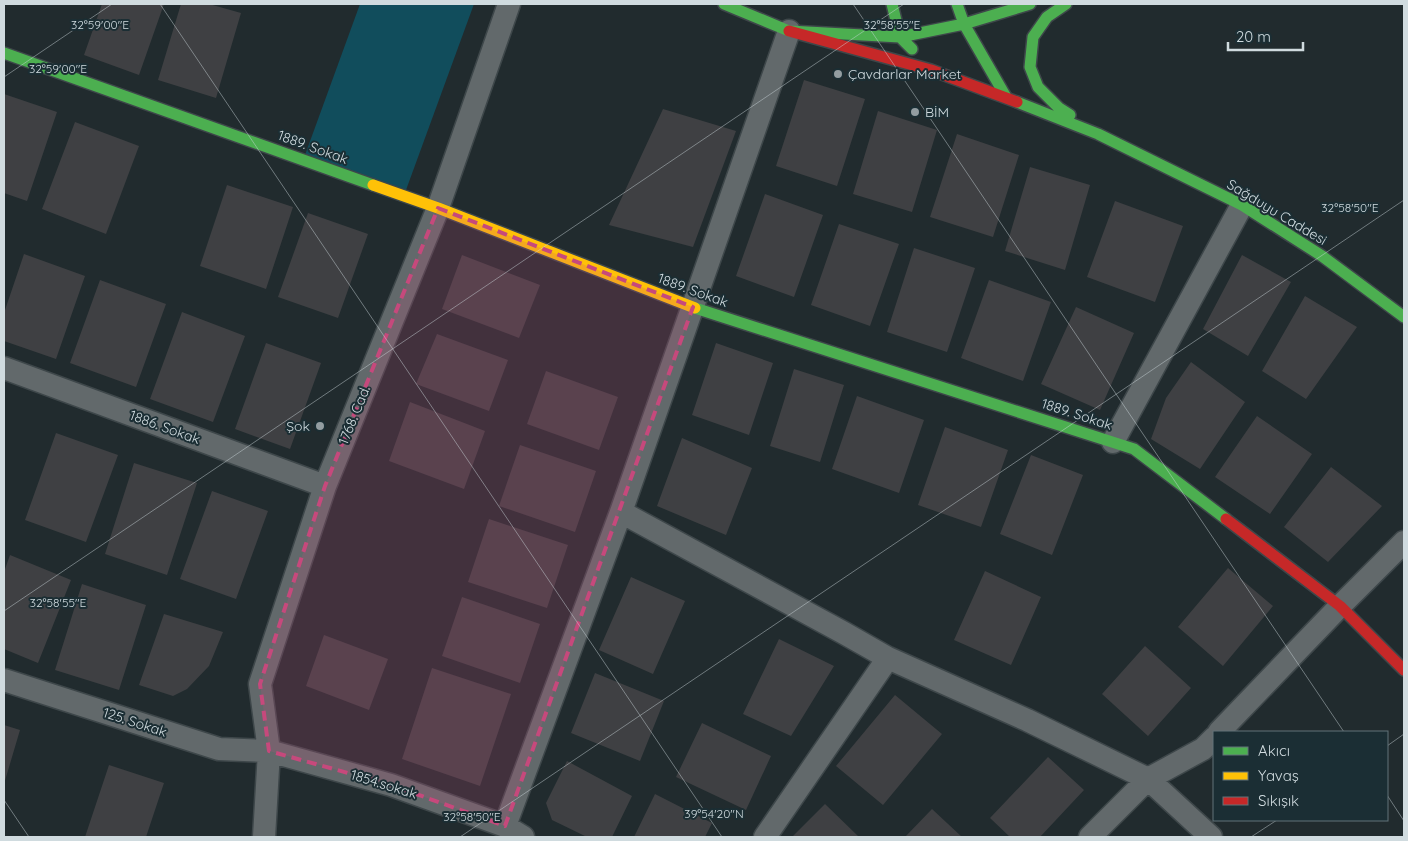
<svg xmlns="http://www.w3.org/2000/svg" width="1408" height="841" font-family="Quicksand,sans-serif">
	<rect width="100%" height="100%" fill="#212b2e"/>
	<path fill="#114d5c" d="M360,4H474L406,190L305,155Z"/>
	<path fill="#3f4043" d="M102,4H164L139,75L84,55Z
		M181,4H209L241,13L216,98L158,80Z
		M804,80L865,99L837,186L776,166Z
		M4,94L57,112L27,201L4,193Z
		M663,109L736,131L693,247L609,225Z
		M878,111L937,130L912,212L853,194Z
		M75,122L139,146L106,234L42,209Z
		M957,134L1019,155L993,237L930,217Z
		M1030,167L1090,185L1065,270L1005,251Z
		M227,185L293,207L266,289L200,266Z
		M765,194L823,215L794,297L736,276Z
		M1115,201L1183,226L1155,302L1087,277Z
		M308,213L368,234L338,318L278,297Z
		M839,224L899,244L870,326L811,305Z
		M914,248L975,268L947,352L887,332Z
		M24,254L85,276L56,359L4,341V313Z
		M462,255L540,285L519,338L442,309Z
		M1242,255L1291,282L1248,356L1203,329Z
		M100,280L166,304L136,387L70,363Z
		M989,280L1051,302L1023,381L961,358Z
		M1305,296L1357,327L1306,399L1262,371Z
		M1076,307L1134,333L1100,410L1041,384Z
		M182,312L245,336L213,422L150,399Z
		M437,334L508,360L489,411L416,384Z
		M266,343L321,363L290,449L235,429Z
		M716,343L773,363L749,435L692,415Z
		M1191,362L1245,402L1200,469L1151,439L1166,398Z
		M794,369L844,385L820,462L770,446Z
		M546,371L618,397L599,450L527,424Z
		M857,396L924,420L899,493L832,469Z
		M410,402L485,431L464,489L389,461Z
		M1257,416L1312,454L1270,514L1215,477Z
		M945,427L1008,450L981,527L918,505Z
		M56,433L118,455L86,542L25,520Z
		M682,438L752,468L726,535L657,506Z
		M520,445L596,471L575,532L499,506Z
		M1031,455L1083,475L1052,555L1000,534Z
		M134,463L197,483L167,575L105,554Z
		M1331,467L1382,506L1328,562L1284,527Z
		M212,491L268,511L236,599L180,579Z
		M489,519L568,545L547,608L468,582Z
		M10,555L71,580L38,663L4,649V572Z
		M1228,568L1273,606L1223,666L1178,627Z
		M985,571L1041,597L1011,665L954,640Z
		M631,577L685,601L653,674L599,650Z
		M82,584L146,605L119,690L55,670Z
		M462,597L540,624L520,683L442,656Z
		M164,614L223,632L209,666L187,689L173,696L139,685Z
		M324,635L388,659L369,710L306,686Z
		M779,639L834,666L791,736L743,714Z
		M1145,646L1191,688L1148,736L1102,694Z
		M432,668L511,694L480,786L402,759Z
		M595,673L664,701L640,761L571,733Z
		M895,695L942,734L883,805L836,766Z
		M702,723L771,756L746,810L676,777Z
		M4,725L20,730L4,784Z
		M1048,757L1084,790L1040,837H1010L990,818Z
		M567,761L632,796L612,837H587L552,820L546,803Z
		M109,765L164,783L146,837H85Z
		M655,794L712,823L705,837H634Z
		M825,804L859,837H792Z
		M932,809L962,837H905Z"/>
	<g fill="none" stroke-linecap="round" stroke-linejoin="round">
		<defs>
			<path id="street" d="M4,368L325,486
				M1113,442L1242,205
				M621,512L844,633L888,658L1027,720L1148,779L1211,837
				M4,680L219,749L269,751L391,785L505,826L523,837
				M1219,732L1340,606L1404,542
				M505,826L621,512L789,31
				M264,837L269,751L260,684L325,486L438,208L509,4
				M765,837L888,658
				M1090,837L1148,779L1203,749L1214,738"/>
			<path id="fast" d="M724,4L789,31L900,37L964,24L1030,4
				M892,4L900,37L912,49
				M957,4L964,24L1006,97
				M1066,4L1047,17L1033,37L1030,67L1038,87L1059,108L1070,115
				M4,53L373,185
				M1017,102L1098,134L1242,205L1322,256L1404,317
				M695,308L1134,449L1226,519"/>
			<path id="slow" d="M373,185L438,208L695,308"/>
			<path id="jam" d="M789,31L931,70L1017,102
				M1226,519L1340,606L1404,670"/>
		</defs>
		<use href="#street" stroke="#3e474a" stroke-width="25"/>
		<use href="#fast" stroke="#3e474a" stroke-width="14"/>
		<use href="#slow" stroke="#3e474a" stroke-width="14"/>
		<use href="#jam" stroke="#3e474a" stroke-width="14"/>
		<use href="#street" stroke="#62696b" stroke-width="22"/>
		<use href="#fast" stroke="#4caf50" stroke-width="11"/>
		<use href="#slow" stroke="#ffc107" stroke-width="11"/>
		<use href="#jam" stroke="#c62828" stroke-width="11"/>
	</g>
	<path fill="#c6497c" fill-opacity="0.2" stroke="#c6497c" stroke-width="4" stroke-dasharray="10 6" stroke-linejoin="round" d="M438,208L693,307L505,826L391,785L269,751L260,684L325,486Z"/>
	<path fill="none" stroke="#d0dbdf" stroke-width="1" stroke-opacity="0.45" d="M160,4L722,837M853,4L1344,732M4,77L112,4M4,611L904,4M1387,746L1404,734M1387,795L1404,821M4,800L29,837M460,837L1404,200M1251,837L1277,820"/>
	<g fill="#939da1" stroke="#1b2e34" stroke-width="2">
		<circle cx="838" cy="74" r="5"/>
		<circle cx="915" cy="112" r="5"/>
		<circle cx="320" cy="426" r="5"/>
	</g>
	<g text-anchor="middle" stroke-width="4" stroke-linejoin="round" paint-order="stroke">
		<g font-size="14" fill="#d0dbdf" stroke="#1b2e34" text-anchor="start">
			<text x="848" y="79">Çavdarlar Market</text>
			<text x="925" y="117">BİM</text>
			<text x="310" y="431" text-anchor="end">Şok</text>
		</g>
		<g font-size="14" fill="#d0dbdf" stroke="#1b2e34">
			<text transform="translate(313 147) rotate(20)" y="5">1889. Sokak</text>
			<text transform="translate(1277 212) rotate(31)" y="5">Sağduyu Caddesi</text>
			<text transform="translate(693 290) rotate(20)" y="5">1889. Sokak</text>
			<text transform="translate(1077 414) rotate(18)" y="5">1889. Sokak</text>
			<text transform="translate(354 415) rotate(-68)" y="5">1768. Cad.</text>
			<text transform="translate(165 427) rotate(20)" y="5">1886. Sokak</text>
			<text transform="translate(135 722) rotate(18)" y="5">125. Sokak</text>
			<text transform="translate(384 784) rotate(17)" y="5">1854.sokak</text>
		</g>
	</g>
	<g font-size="12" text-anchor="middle" fill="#d0dbdf" stroke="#1b2e34" stroke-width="4" stroke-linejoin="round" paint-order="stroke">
		<text x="100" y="29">32°59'00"E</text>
		<text x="892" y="29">32°58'55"E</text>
		<text x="58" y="73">32°59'00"E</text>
		<text x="1350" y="212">32°58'50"E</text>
		<text x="58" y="607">32°58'55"E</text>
		<text x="714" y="818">39°54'20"N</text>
		<text x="472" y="821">32°58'50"E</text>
	</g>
	<rect width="1408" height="841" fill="none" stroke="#d0dbdf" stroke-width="10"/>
	<rect x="1213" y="731" width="175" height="90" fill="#1b2e34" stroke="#637378"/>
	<rect x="1223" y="747" width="25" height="8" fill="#4caf50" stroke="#637378"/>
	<text x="1258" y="756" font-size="15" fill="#d0dbdf">Akıcı</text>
	<rect x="1223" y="772" width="25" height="8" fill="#ffc107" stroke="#637378"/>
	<text x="1258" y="781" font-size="15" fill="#d0dbdf">Yavaş</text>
	<rect x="1223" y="797" width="25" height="8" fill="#c62828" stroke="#637378"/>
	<text x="1258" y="806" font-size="15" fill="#d0dbdf">Sıkışık</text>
	<path d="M1228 42v8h75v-8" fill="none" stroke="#d0dbdf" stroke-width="2.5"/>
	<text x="1236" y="42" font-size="15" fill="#d0dbdf" stroke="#1b2e34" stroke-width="4" paint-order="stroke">20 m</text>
</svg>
